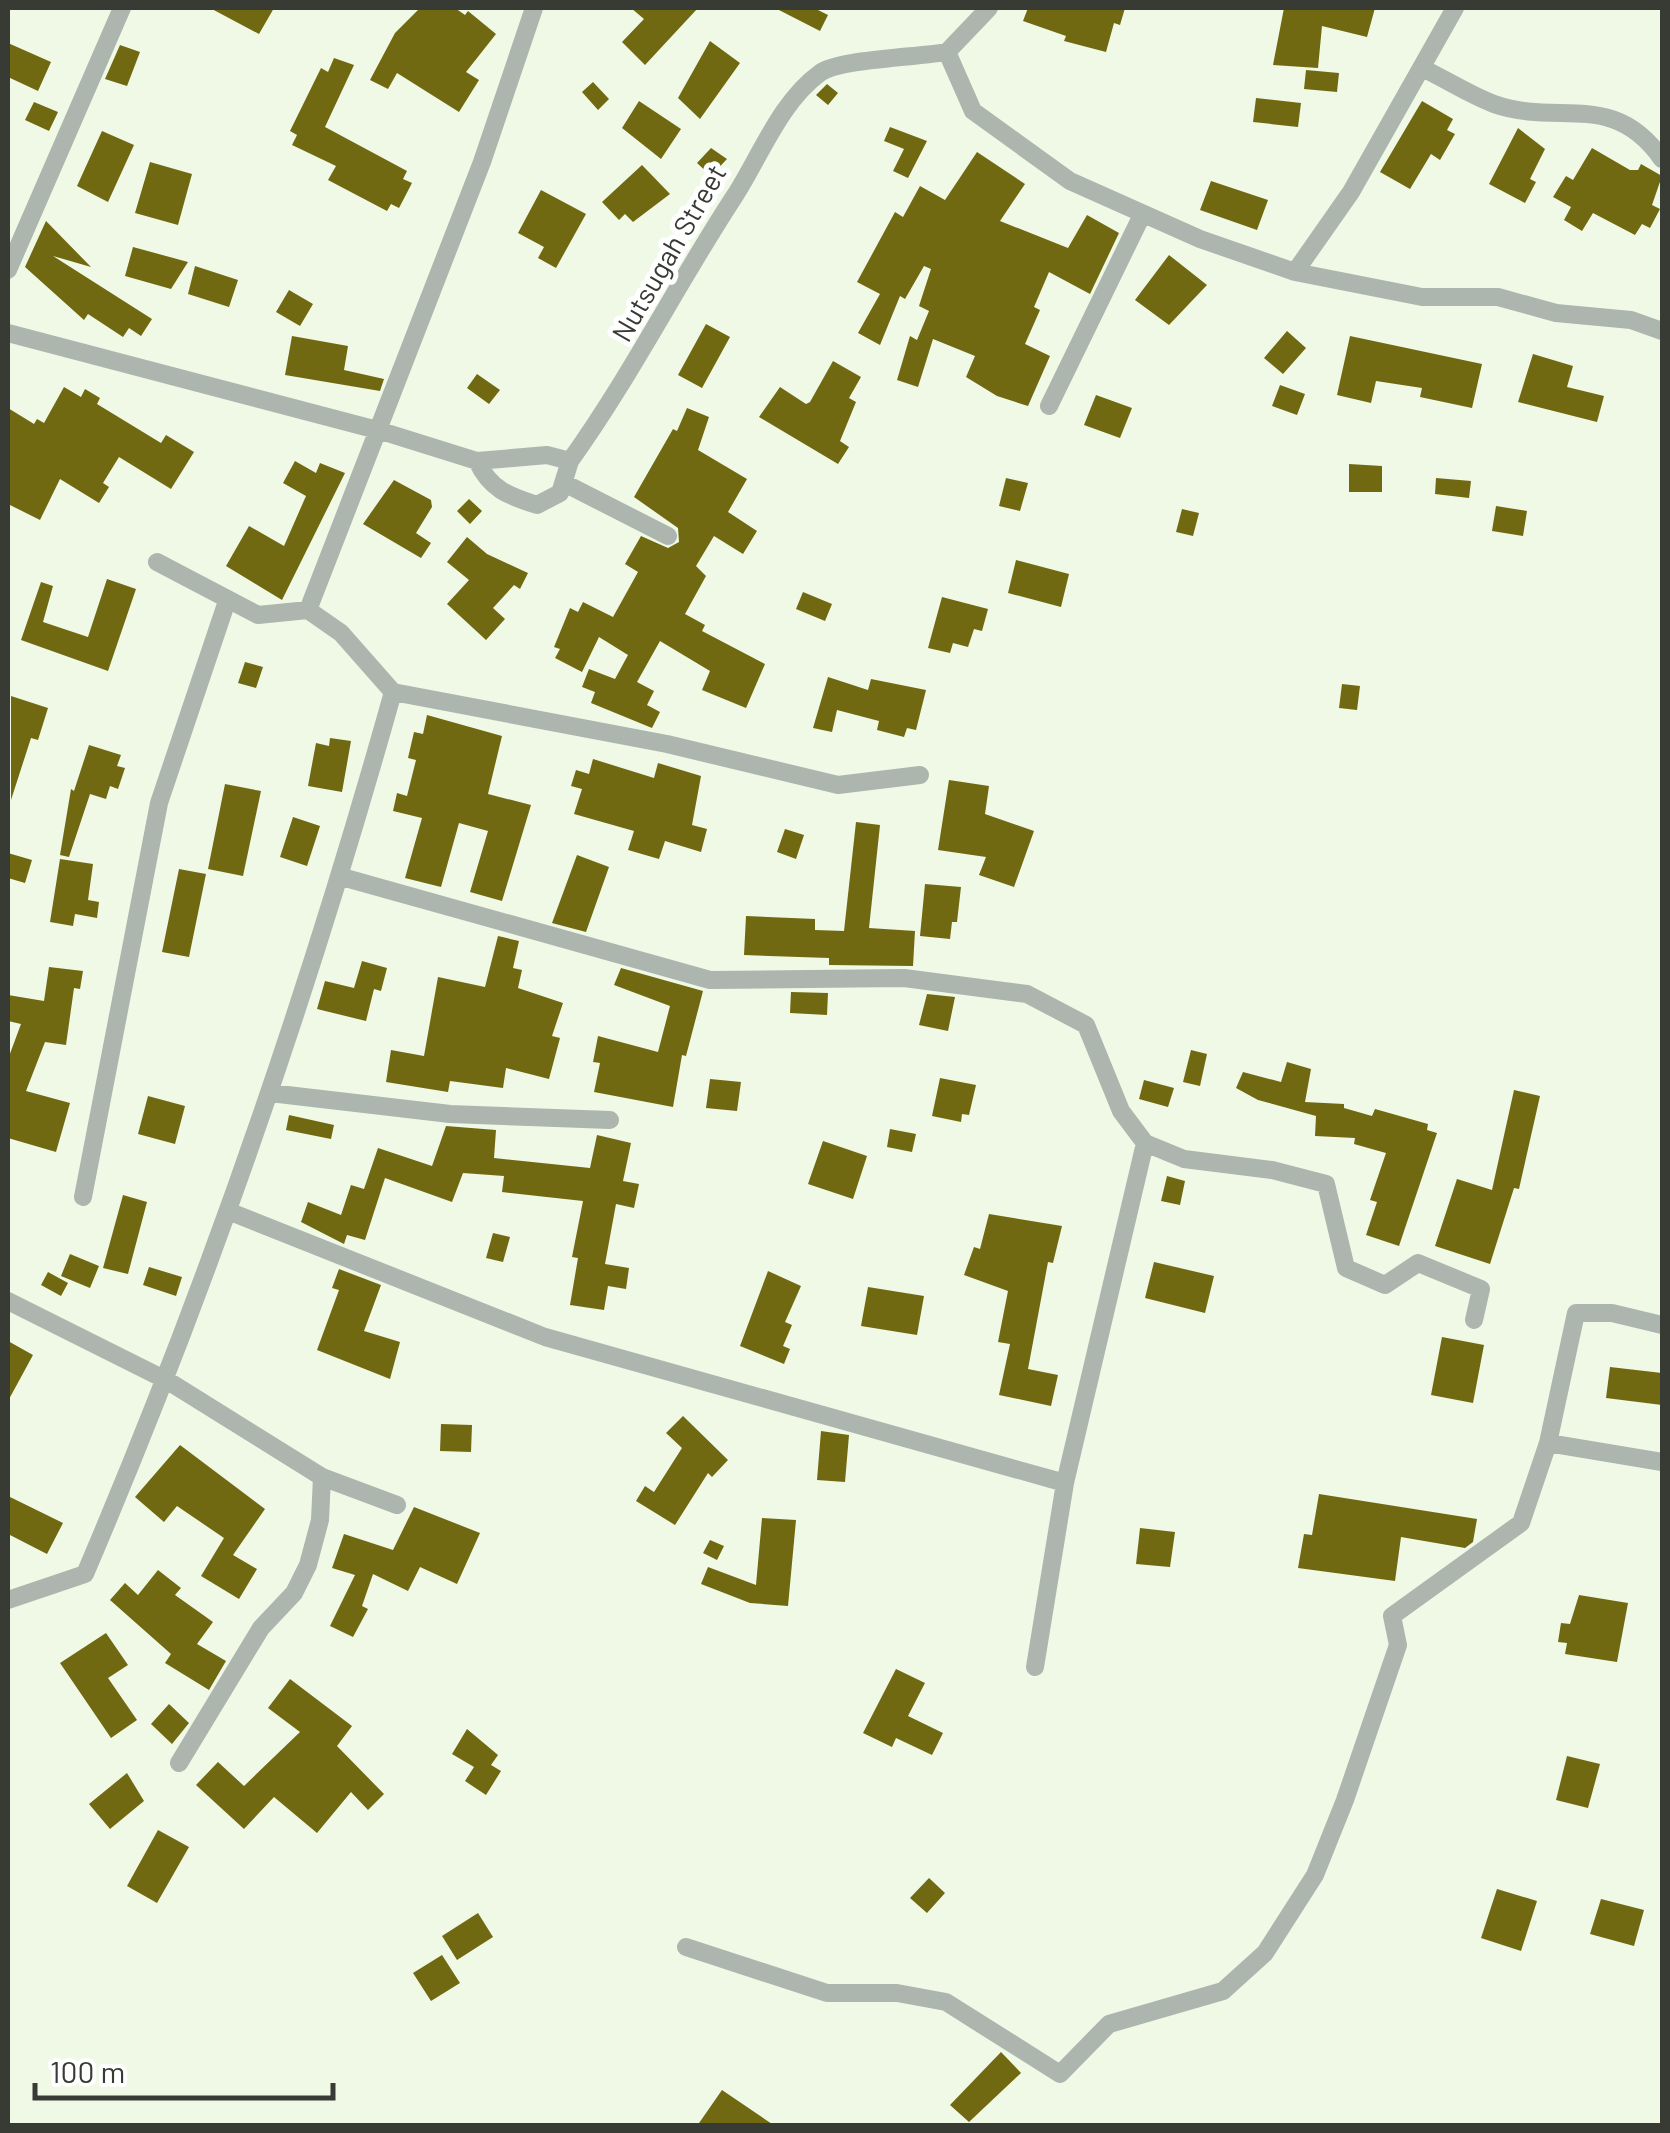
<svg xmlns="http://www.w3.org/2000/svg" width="1670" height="2133" font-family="Barlow,sans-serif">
	<rect width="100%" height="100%" fill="#f0f9e6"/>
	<path fill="#706911" d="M210,8H274L259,34Z
		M420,8H455L465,15L468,11L496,34L466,72L479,80L459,112L397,73L388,89L370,80L395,33Z
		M631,8H698L645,65L622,42L644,19Z
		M775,8H814L828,15L820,31Z
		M1028,8H1125L1120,25L1114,23L1106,52L1064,41L1066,36L1023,21Z
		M1284,8H1375L1367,37L1322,26L1318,68L1273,65Z
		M710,41L740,63L700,119L678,98Z
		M8,43L51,62L38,91L8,77Z
		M120,45L140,52L127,86L105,79Z
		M334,58L354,65L325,127L407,171L403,179L412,183L399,208L391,204L387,211L328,180L336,166L292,145L297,135L290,131L321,68L328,72Z
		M1306,70L1339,73L1337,92L1304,89Z
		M593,82L609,99L598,110L582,92Z
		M827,84L838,93L828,105L816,95Z
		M1256,98L1301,103L1298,127L1253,122Z
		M639,101L681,129L661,159L622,128Z
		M1422,101L1453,119L1447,130L1455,134L1440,160L1431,154L1410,189L1380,172Z
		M34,102L58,112L49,131L25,120Z
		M890,127L927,141L908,178L893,171L904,149L884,141Z
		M1518,128L1545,149L1530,179L1536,182L1525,203L1489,184Z
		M102,131L134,145L108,202L77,186Z
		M711,148L727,159L711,176L697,163Z
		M1592,148L1630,170H1638L1641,164L1662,176L1652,205L1660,209L1650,228L1642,224L1635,235L1593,213L1582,231L1564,220L1571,207L1553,197L1566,176L1573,180Z
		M977,152L1025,184L1000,221L1068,248L1087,215L1119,233L1090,294L1049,272L1034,307L1040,310L1025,344L1050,356L1028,406L997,396L966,377L975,356L933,339L918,387L897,380L910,336L917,340L929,311L919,306L931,269L924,266L905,299L900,296L880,345L858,333L880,294L857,282L895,212L903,217L920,186L945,200Z
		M150,162L192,174L178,225L135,213Z
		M642,165L670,194L633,222L625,214L619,220L602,202Z
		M1211,181L1268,200L1257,230L1200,210Z
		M541,190L586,214L556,268L538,258L544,247L518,233Z
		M46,221L91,267L53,256L152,319L141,336L129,328L123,337L88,314L84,320L25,267Z
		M133,247L188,262L171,289L125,276Z
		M1169,255L1207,285L1169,325L1135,300Z
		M195,266L238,280L229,307L188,294Z
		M289,290L313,304L300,326L276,312Z
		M706,324L730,337L702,388L678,375Z
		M1287,331L1306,348L1283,374L1264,358Z
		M292,336L348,346L344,370L384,379L380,391L285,375Z
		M1350,336L1482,364L1472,408L1420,397L1422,388L1376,381L1371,403L1337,395Z
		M1533,354L1573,366L1567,387L1604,396L1597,422L1518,402Z
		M833,361L861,377L849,398L856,402L840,441L849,447L838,464L759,417L780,387L806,404L810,402Z
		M477,374L500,390L489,404L467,388Z
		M1280,385L1305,394L1297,415L1272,406Z
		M64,387L81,397L85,389L100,398L97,404L161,443L166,435L194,452L171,489L119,457L103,483L109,487L99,503L60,479L40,520L8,504V408L34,424L37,419L44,423Z
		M1096,395L1132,408L1120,438L1084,425Z
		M687,408L709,417L698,450L747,479L728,512L757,531L743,554L714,536L696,566L706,576L685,614L705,625L702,631L765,664L746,708L702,690L710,671L660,641L637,682L654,691L647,705L660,712L652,728L591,703L595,692L582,687L589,669L615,679L628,655L599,637L582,672L555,658L560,649L554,647L570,608L578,612L583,602L613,617L638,572L625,564L641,536L668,548L679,542L678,528L634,497L673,429L677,431Z
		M295,461L316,473L320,463L345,473L282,600L226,566L249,526L284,546L306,496L283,483Z
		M1349,464L1382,466V492H1349Z
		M1006,478L1028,483L1020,511L999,506Z
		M1436,478L1471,481L1469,498L1435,494Z
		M394,480L431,500L432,507L416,533L431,543L421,558L363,524Z
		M469,499L482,511L470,524L457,511Z
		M1496,506L1527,511L1523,536L1492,531Z
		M1182,509L1199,513L1193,536L1176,532Z
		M467,537L487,554L528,573L520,589L514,585L493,608L505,619L486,640L447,604L469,580L447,562Z
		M1016,560L1069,574L1061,607L1008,593Z
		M107,579L136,589L108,671L21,640L41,582L53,586L43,622L88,637Z
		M803,592L832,604L825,621L796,609Z
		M942,597L988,609L982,631L974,629L968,647L953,643L950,653L928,648Z
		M245,662L263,667L256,688L238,683Z
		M828,677L868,690L871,679L926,690L916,730L907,728L904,737L877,730L879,721L837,710L832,732L813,728Z
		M1342,684L1360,686L1357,710L1339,708Z
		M11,696L48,708L38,740L31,738L11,800Z
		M427,715L502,736L488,794L531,805L502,901L470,892L488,831L459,823L441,887L405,878L422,818L393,811L397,793L407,796L416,760L408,758L414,732L423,734Z
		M330,738L351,741L342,792L308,786L316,743L329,746Z
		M89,745L121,755L117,766L125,768L118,789L110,786L106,799L90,794L69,857L60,855L71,789L74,791Z
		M593,759L654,778L658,763L701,776L692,825L707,829L701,852L665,841L659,859L628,850L634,831L574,814L582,789L571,786L576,770L589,774Z
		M949,780L989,786L985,814L1034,831L1014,887L979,875L986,857L938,850Z
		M225,784L261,791L243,876L208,869Z
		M293,817L320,826L307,866L280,857Z
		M856,822L880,825L869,928L915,931L913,966L829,965V958L744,955L746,916L815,919V930L844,931Z
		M785,829L804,835L796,859L777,852Z
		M8,853L32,860L25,883L8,878Z
		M577,855L609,867L586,932L552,923Z
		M60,859L93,864L88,900L99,902L97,918L75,914L73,926L50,922Z
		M179,869L206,874L189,957L162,952Z
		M925,884L961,887L957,922H952L950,939L920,936Z
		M498,936L519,941L513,968L522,970L518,988L563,1003L552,1036L560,1038L549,1079L506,1068L503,1088L450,1081L448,1092L386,1082L391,1050L424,1056L438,977L485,987Z
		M362,961L387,968L381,991L374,989L366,1021L317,1009L325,981L354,988Z
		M49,967L83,971L80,989L74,988L66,1045L45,1042L26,1091L70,1103L56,1152L8,1138V1059L21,1024L8,1021V995L44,1001Z
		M621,968L703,991L686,1056L682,1055L673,1107L594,1092L600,1063L593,1062L598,1036L658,1052L670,1006L614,985Z
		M791,992L828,993L827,1015L790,1013Z
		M927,994L955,997L948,1031L919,1025Z
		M1191,1050L1207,1054L1200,1086L1183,1082Z
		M1287,1062L1311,1069L1305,1102L1344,1104V1108L1372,1116L1375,1109L1428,1124L1427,1130L1437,1133L1399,1246L1366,1235L1377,1202L1370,1200L1386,1153L1354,1144L1355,1138L1315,1136L1316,1116L1258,1100L1236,1088L1243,1072L1281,1082Z
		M940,1078L976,1085L969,1115L962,1114L961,1122L932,1116Z
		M710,1079L741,1082L737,1111L706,1108Z
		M1144,1080L1174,1088L1168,1107L1139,1099Z
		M1514,1090L1540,1096L1519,1189L1514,1188L1490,1264L1435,1246L1457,1179L1492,1190Z
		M148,1096L185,1106L175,1144L138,1134Z
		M289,1115L334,1125L331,1139L286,1130Z
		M446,1126L496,1130L494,1158L590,1168L597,1135L631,1143L623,1181L639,1184L634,1208L616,1204L605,1264L629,1268L626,1289L608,1286L604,1310L570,1305L578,1258L572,1257L583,1201L502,1192L504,1176L463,1173L452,1202L385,1178L365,1240L347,1235L344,1244L301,1222L308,1202L341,1215L351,1185L364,1189L378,1148L432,1166Z
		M890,1129L916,1134L912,1152L887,1147Z
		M823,1141L867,1156L853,1199L808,1184Z
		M1167,1176L1185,1181L1180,1205L1161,1201Z
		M123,1195L147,1202L128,1274L103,1268Z
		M989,1214L1062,1226L1053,1263L1048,1262L1028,1369L1058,1375L1051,1406L999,1395L1010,1344L998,1342L1008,1291L964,1275L974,1247L980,1249Z
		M493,1233L510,1237L503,1262L486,1258Z
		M70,1254L99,1266L90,1288L61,1276Z
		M1154,1262L1214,1276L1205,1313L1145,1298Z
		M149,1267L182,1277L176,1296L143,1285Z
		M339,1269L381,1285L364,1331L400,1342L390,1379L317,1350L339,1290L332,1288Z
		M768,1271L801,1286L785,1322L792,1325L783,1346L790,1349L784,1364L740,1346Z
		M48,1272L68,1283L61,1296L41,1285Z
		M868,1287L924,1296L917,1335L861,1326Z
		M1442,1337L1484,1345L1473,1403L1431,1395Z
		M8,1341L33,1355L8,1401Z
		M1610,1367L1662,1373V1405L1606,1398Z
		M683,1416L728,1460L712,1477L708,1473L675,1525L636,1501L645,1486L654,1492L682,1448L666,1433Z
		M441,1424L472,1425L471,1452L440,1451Z
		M821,1431L849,1435L845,1482L817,1480Z
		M180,1445L265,1509L233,1555L257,1569L239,1599L201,1576L224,1538L177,1506L164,1522L135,1497Z
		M1319,1494L1477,1519L1473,1542L1465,1548L1401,1537L1395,1581L1298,1568L1304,1534L1312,1535Z
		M8,1496L63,1523L47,1554L8,1534Z
		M414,1507L480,1533L457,1584L420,1567L408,1591L373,1574L362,1606L368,1609L353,1637L330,1626L355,1575L332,1568L344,1534L393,1550Z
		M762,1518L796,1520L788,1606L750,1603L701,1584L708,1567L756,1585Z
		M1140,1528L1175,1532L1170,1567L1136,1564Z
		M710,1540L724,1546L717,1560L703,1553Z
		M158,1570L181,1588L175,1595L213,1622L197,1644L226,1661L209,1690L165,1663L171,1654L110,1600L125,1583L138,1595Z
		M1579,1595L1628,1603L1617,1662L1565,1654L1567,1643L1558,1642L1561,1623L1570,1624Z
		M106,1633L128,1665L108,1678L137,1720L111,1738L60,1663Z
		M896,1669L925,1683L908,1716L943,1733L932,1755L896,1738L892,1747L863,1733Z
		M290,1679L352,1726L337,1746L384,1794L368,1810L351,1792L317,1833L274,1797L244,1829L196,1785L218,1762L244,1786L300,1732L268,1708Z
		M169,1704L189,1723L172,1744L151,1724Z
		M467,1729L498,1755L491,1765L501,1771L486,1795L465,1781L474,1767L452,1754Z
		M1567,1756L1600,1764L1588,1808L1556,1800Z
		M127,1773L144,1801L110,1829L89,1804Z
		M158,1830L189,1847L157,1903L127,1886Z
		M929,1878L945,1893L927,1913L910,1898Z
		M1497,1889L1537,1901L1521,1951L1481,1938Z
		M1601,1899L1644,1910L1634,1946L1590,1934Z
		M478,1913L493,1937L457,1960L442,1936Z
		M442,1955L460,1983L431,2001L413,1973Z
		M1001,2052L1021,2073L969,2122L950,2105Z
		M722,2090L775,2126H697Z"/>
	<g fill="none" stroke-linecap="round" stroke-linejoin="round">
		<path stroke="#adb5af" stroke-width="18" d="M947,52L973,111L1070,181L1200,239L1295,272L1422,297H1498L1556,313L1631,320L1662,331
			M1424,69C1447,80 1470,95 1494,104C1559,127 1613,89 1662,159
			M8,270L122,8
			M1295,272L1351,192L1455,8
			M8,333L381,431L477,461L547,455L570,461C631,376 677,284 734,197C760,157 780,102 820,73C839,59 919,57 947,52L989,8
			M1049,406L1142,215
			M477,461C490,489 508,496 537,505L560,493L570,461
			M564,483L668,536
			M308,610L482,162L534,8
			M393,692L667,744L838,785L920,775
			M342,877L710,980L904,978L1027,994L1086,1025L1121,1111L1145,1143L1184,1159L1272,1170L1326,1184L1346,1268L1385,1285L1418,1263L1481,1289L1474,1320
			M270,1093L450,1114L610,1120
			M83,1197L159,803L227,601
			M228,1211L545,1337L1065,1483
			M8,1301L168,1381L322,1477L397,1505
			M1548,1443L1576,1313H1612L1662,1325
			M8,1600L85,1574C208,1286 309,992 393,692L341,633L308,610L258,615L157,562
			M1035,1667L1065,1483L1145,1143
			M179,1763L261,1628L294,1593L308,1565L320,1520L322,1477
			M686,1947L827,1993H897L946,2002L1060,2074L1109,2024L1223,1991L1265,1953L1315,1875L1345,1800L1398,1645L1392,1616L1521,1523L1548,1443L1662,1462"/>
	</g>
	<g text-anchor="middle" stroke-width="10" stroke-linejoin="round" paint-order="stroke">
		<g font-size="28" fill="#373b34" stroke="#fff">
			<text transform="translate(669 253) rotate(-60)" y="10">Nutsugah Street</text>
		</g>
	</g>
	<rect width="1670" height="2133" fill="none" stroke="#373b34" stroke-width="20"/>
	<path d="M35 2083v15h298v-15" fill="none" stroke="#373b34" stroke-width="5"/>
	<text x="50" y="2083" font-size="30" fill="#373b34" stroke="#ffffff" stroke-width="8" paint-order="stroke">100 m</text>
</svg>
